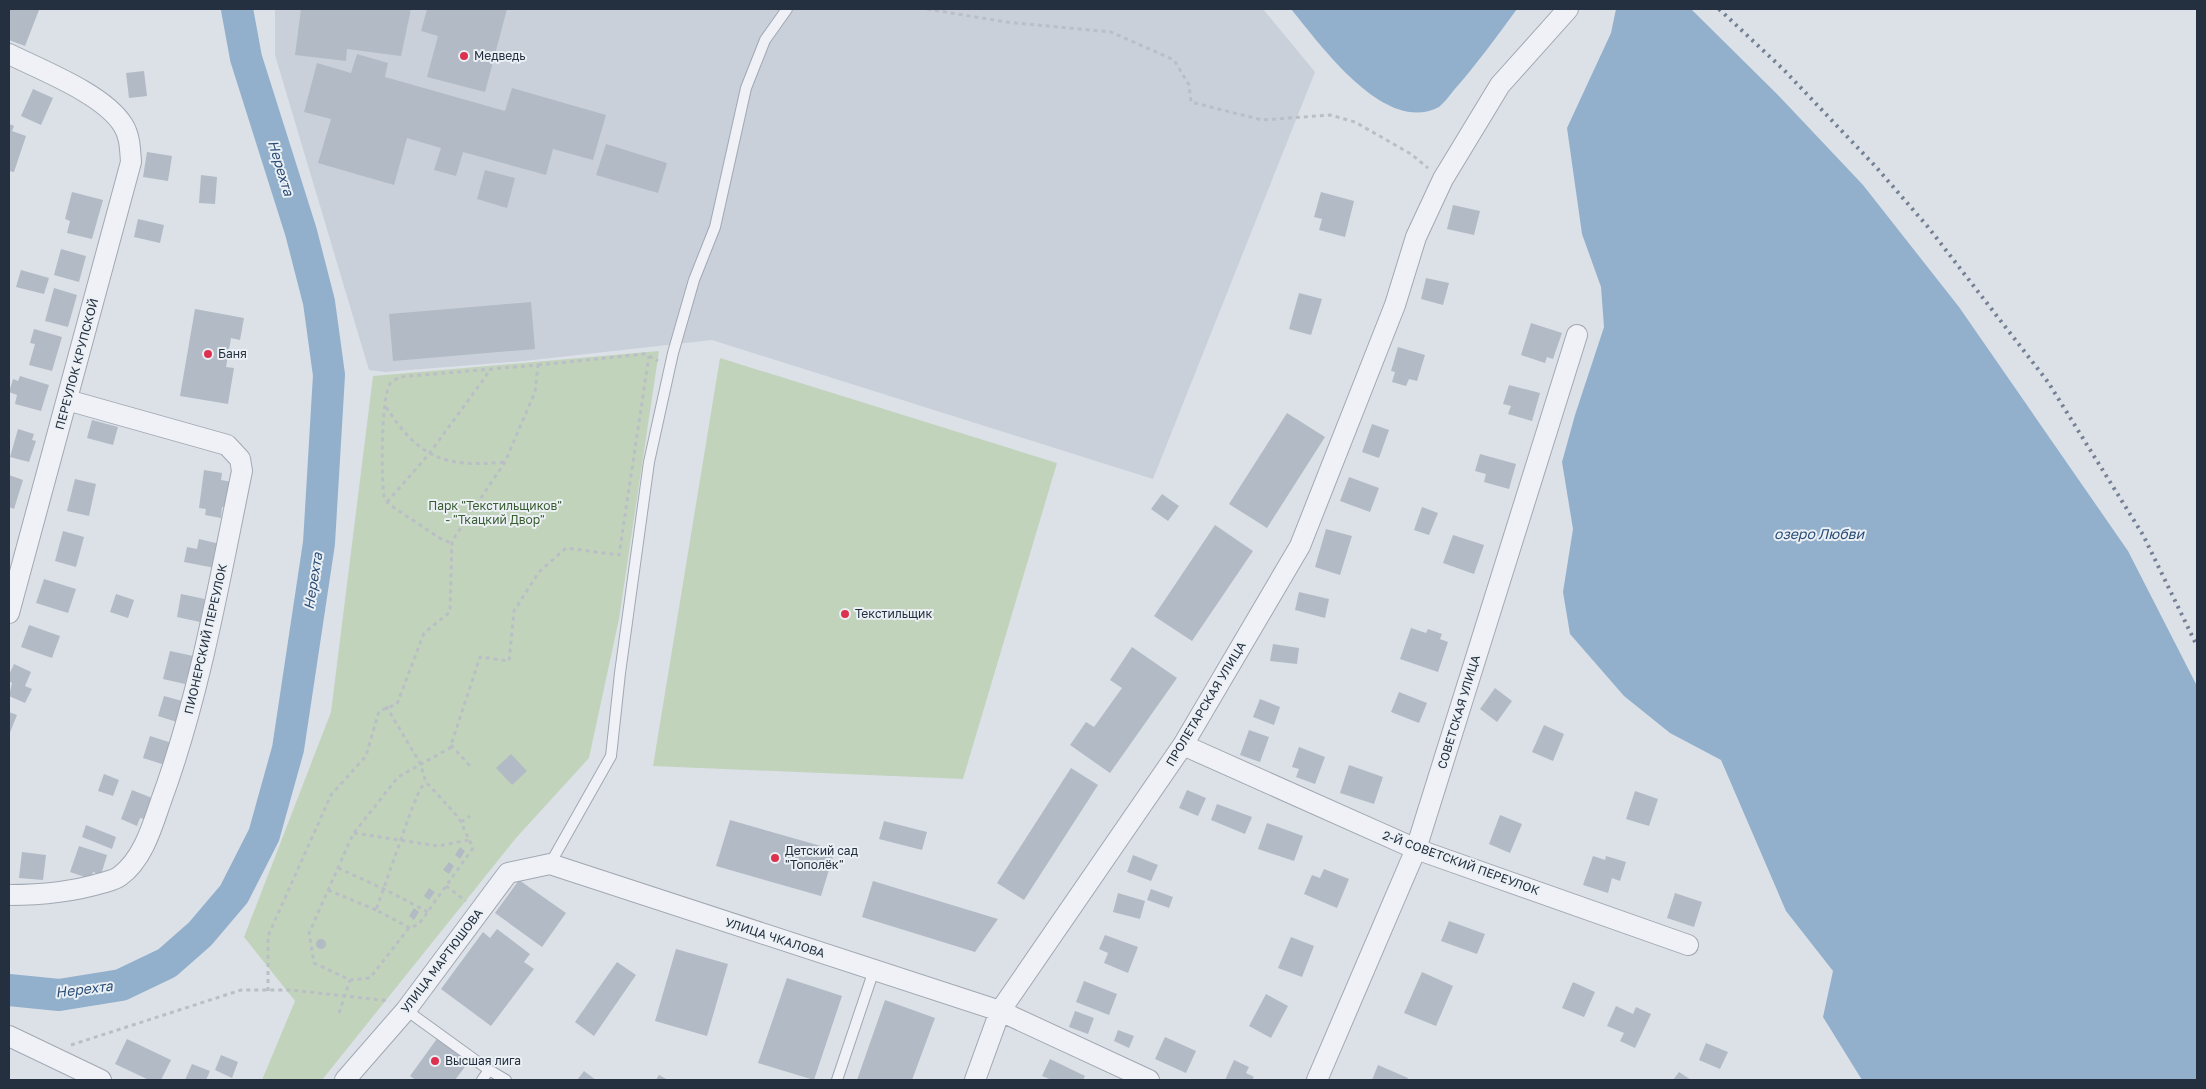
<svg xmlns="http://www.w3.org/2000/svg" width="2206" height="1089" font-family="'Golos Text',sans-serif">
	<rect width="100%" height="100%" fill="#dce1e8"/>
	<path fill="#c9d0da" d="M275,9H1263L1315,72L1153,479L712,340L524,361L385,372L369,370L275,55Z"/>
	<path fill="#c2d3bc" d="M659,351L619,619L589,758L516,838L322,1080H262L295,1001L244,937L331,712L373,376Z
		M720,358L1057,463L963,779L653,766Z"/>
	<path fill="#92b0cc" d="M1291,9H1517C1497,36 1477,64 1454,90C1450,95 1444,103 1439,107C1385,136 1320,44 1291,9Z
		M1616,9H1691L1777,94L1863,185L1959,307L2128,551L2197,686V1080H1862L1823,1017L1833,971L1786,911L1721,760L1670,733L1624,696L1570,634L1563,592L1573,529L1562,462L1575,415L1604,327L1601,287L1582,234L1567,128L1611,33Z"/>
	<g fill="none" stroke-linecap="round" stroke-linejoin="round">
		<path stroke="#92b0cc" stroke-width="32" d="M9,990L59,995L121,985L167,963L200,934L234,894L264,835L288,749L319,543L329,375L319,302L301,232L246,58L237,9"/>
	</g>
	<path fill="#b2bac5" d="M9,9L39,10L25,46L9,40Z
		M301,9H411L401,56L347,49L346,61L295,55Z
		M427,9H507L485,92L427,77L438,36L421,31Z
		M357,54L388,63L385,77L505,111L512,88L606,115L593,160L553,149L546,175L463,152L456,176L434,170L441,148L407,138L394,185L318,163L331,119L304,112L317,63L351,73Z
		M144,71L147,96L129,98L126,73Z
		M33,89L53,98L41,125L21,116Z
		M9,124L14,126L12,131L26,136L14,172L9,171Z
		M606,144L667,163L658,193L596,175Z
		M147,152L172,156L168,181L143,177Z
		M485,170L515,178L507,208L477,199Z
		M201,175L217,177L215,204L199,203Z
		M72,192L103,200L92,239L67,233L70,221L65,219Z
		M1321,192L1354,201L1345,237L1319,230L1322,219L1314,217Z
		M1453,205L1480,211L1474,235L1447,229Z
		M138,219L164,225L160,243L134,237Z
		M61,249L86,256L79,282L54,275Z
		M21,270L49,278L44,294L16,287Z
		M1426,278L1449,283L1443,305L1421,299Z
		M54,288L77,295L68,327L45,321Z
		M1299,293L1322,299L1311,335L1289,329Z
		M531,302L535,349L393,361L389,314Z
		M195,309L244,318L240,340L231,338L226,367L234,368L228,404L180,396Z
		M1531,323L1562,333L1553,359L1547,357L1545,363L1521,355Z
		M34,329L62,337L52,371L29,365L35,344L30,343Z
		M1398,347L1425,355L1417,381L1409,379L1406,386L1392,382L1395,372L1391,371Z
		M20,376L49,385L41,411L15,404L17,395L9,392L13,379L18,381Z
		M1509,385L1540,393L1532,421L1508,414L1511,406L1503,404Z
		M1287,413L1325,437L1267,528L1229,504Z
		M92,420L118,427L113,445L87,438Z
		M1372,424L1389,430L1379,458L1362,452Z
		M18,429L34,434L32,440L36,441L29,462L10,457Z
		M1480,454L1516,464L1509,489L1484,482L1486,474L1475,471Z
		M204,470L222,473L221,480L233,482L230,508L222,507L221,518L205,515L206,509L199,508Z
		M9,475L23,480L14,509L9,507Z
		M1349,477L1379,488L1370,512L1340,501Z
		M75,479L96,484L89,516L67,511Z
		M1162,494L1179,506L1168,521L1151,509Z
		M1422,507L1438,513L1429,535L1414,530Z
		M1215,525L1253,551L1192,641L1154,616Z
		M1326,529L1352,536L1340,575L1315,567Z
		M63,531L84,537L76,567L55,561Z
		M1453,535L1484,545L1474,574L1443,563Z
		M199,539L220,544L215,568L184,562L187,547L197,549Z
		M44,579L76,589L68,613L36,603Z
		M1299,592L1329,599L1325,618L1295,610Z
		M116,594L134,600L128,618L110,612Z
		M181,594L205,599L200,622L177,617Z
		M29,625L60,636L52,658L21,647Z
		M1411,628L1426,633L1428,629L1442,634L1440,639L1448,642L1438,672L1400,659Z
		M1273,644L1299,648L1297,664L1270,661Z
		M1132,647L1177,678L1110,773L1070,745L1086,722L1094,727L1122,688L1110,680Z
		M170,651L198,657L193,677L187,676L185,684L163,679Z
		M14,664L31,672L25,686L32,689L25,703L9,696L12,683L9,681V675Z
		M1495,688L1512,701L1497,722L1480,709Z
		M1399,692L1427,703L1419,723L1391,712Z
		M164,696L186,702L180,723L158,716Z
		M1260,699L1280,707L1274,725L1253,717Z
		M9,712L17,715L9,735Z
		M1544,725L1564,734L1553,761L1532,752Z
		M1249,730L1269,737L1260,762L1240,755Z
		M150,736L172,743L165,765L143,758Z
		M1299,747L1325,757L1315,784L1296,777L1299,769L1292,767Z
		M511,754L527,771L512,785L496,768Z
		M1349,765L1383,777L1374,804L1340,793Z
		M1071,768L1098,785L1024,900L997,883Z
		M104,774L119,780L113,796L98,791Z
		M132,790L152,798L144,819L140,818L137,826L121,819Z
		M1187,790L1206,798L1198,816L1179,808Z
		M1635,791L1658,799L1649,826L1626,819Z
		M1217,804L1252,817L1245,834L1211,820Z
		M1500,815L1522,824L1510,853L1489,844Z
		M730,820L835,850L821,896L716,866Z
		M884,821L927,832L922,850L879,839Z
		M1267,823L1303,836L1294,861L1258,849Z
		M86,825L116,837L112,849L82,837Z
		M79,846L107,855L101,875L93,872L91,879L70,872Z
		M460,847L465,851L460,859L455,855Z
		M22,852L46,855L43,880L19,878Z
		M1133,855L1158,865L1151,881L1127,872Z
		M1593,856L1605,860L1606,856L1626,862L1620,881L1612,878L1608,893L1583,885Z
		M449,862L454,866L449,874L443,870Z
		M1324,869L1349,879L1337,908L1304,894L1312,875L1320,878Z
		M519,880L566,913L542,947L495,913Z
		M873,881L998,919L975,952L862,917Z
		M429,888L435,892L429,900L424,896Z
		M1151,889L1173,897L1169,908L1147,900Z
		M1118,893L1145,901L1140,919L1113,912Z
		M1675,893L1702,902L1694,927L1667,918Z
		M414,908L419,912L414,920L409,916Z
		M1449,921L1485,934L1477,954L1441,941Z
		M497,929L530,954L524,962L534,969L491,1026L441,989L483,932L490,938Z
		M1105,935L1138,947L1128,973L1104,963L1108,953L1099,949Z
		M1291,937L1314,946L1302,977L1278,968Z
		M316 944a5 5 0 1 1 10 0a5 5 0 1 1-10 0Z
		M676,949L728,964L707,1036L655,1021Z
		M617,962L636,975L594,1036L575,1022Z
		M1422,972L1453,986L1436,1026L1404,1013Z
		M787,978L842,996L814,1080L758,1063Z
		M1084,981L1117,994L1109,1015L1076,1002Z
		M1573,982L1595,992L1584,1017L1562,1008Z
		M1266,994L1288,1006L1271,1038L1249,1026Z
		M885,1000L935,1018L912,1080H857Z
		M1616,1006L1633,1014L1636,1007L1651,1014L1635,1048L1620,1041L1624,1033L1607,1026Z
		M1075,1011L1094,1018L1088,1034L1069,1027Z
		M1118,1030L1134,1036L1129,1048L1114,1041Z
		M441,1033L473,1056L455,1080H416L410,1076Z
		M1165,1037L1196,1051L1186,1073L1155,1059Z
		M127,1039L171,1060L161,1080H149L115,1064Z
		M1706,1043L1728,1052L1720,1069L1699,1060Z
		M221,1055L238,1062L232,1078L215,1070Z
		M1050,1059L1085,1076L1083,1080H1052L1042,1076Z
		M1234,1060L1249,1067L1246,1073L1254,1077L1252,1080H1225Z
		M192,1064L210,1071L206,1080H185Z
		M1378,1065L1408,1078L1407,1080H1372Z
		M584,1071L596,1080H577Z
		M1679,1072L1691,1080H1673Z
		M659,1075L668,1080H656Z"/>
	<g fill="none" stroke-linecap="round" stroke-linejoin="round">
		<defs>
			<path id="lane" d="M550,864L611,756L620,673L649,462L673,353L694,280L715,227L746,88L765,40L787,9
				M406,1010L489,1070L482,1080
				M489,1070L506,1080
				M837,1080L874,970"/>
			<path id="street" d="M9,54C41,70 104,94 123,125C130,136 130,149 131,162L9,613
				M1183,745L1416,849L1688,945
				M9,895C41,895 72,892 102,883C108,881 115,880 120,876C143,859 152,827 161,801C200,695 219,582 242,471L240,459L227,445L67,400
				M9,1036L101,1080
				M345,1080L406,1010L508,873L550,864L1000,1011L1149,1080
				M975,1080L1000,1011L1183,745L1300,546L1395,305L1416,237L1443,179L1500,85L1568,9
				M1317,1080L1416,849L1577,335"/>
		</defs>
		<use href="#lane" stroke="#a1a8b2" stroke-width="12"/>
		<use href="#street" stroke="#a1a8b2" stroke-width="22"/>
		<path stroke="#babfc6" stroke-width="3" stroke-dasharray="4 4" stroke-linecap="butt" d="M927,9L1006,22L1111,32L1174,60L1189,85L1191,102L1262,120L1330,115L1355,122L1411,154L1428,168
			M538,365L645,354L658,361
			M386,407C419,458 445,468 504,462
			M387,502L429,454L486,376L489,369
			M386,706L420,763L426,782L459,818L473,848L419,924L408,929L370,978L350,980L314,963L309,933L353,834L398,777L450,748L480,657L509,661L514,611L539,572L566,548L619,555L649,356
			M451,745L470,766
			M461,822L470,816
			M354,833L438,846L469,840
			M338,868L384,889L428,912
			M446,886L466,901
			M328,890L376,910
			M410,928L376,910L411,811L420,789L426,782
			M268,991V936L331,795L366,756L379,711L397,704L424,633L450,612L452,541L505,462L535,392L538,365L399,377C397,379 392,381 390,384C381,398 381,477 384,496C385,500 387,502 390,505L441,539L451,543
			M71,1045L241,990H291L390,1001"/>
		<use href="#lane" stroke="#eff1f6" stroke-width="10"/>
		<use href="#street" stroke="#eff1f6" stroke-width="20"/>
		<path stroke="#748093" stroke-width="4" stroke-dasharray="2.5 5" stroke-linecap="butt" d="M1719,9L1784,70L1876,167L1928,227L2048,382L2143,535L2197,646"/>
		<path stroke="#babfc6" stroke-width="3" stroke-dasharray="4 4" stroke-linecap="butt" d="M339,1013L350,980"/>
	</g>
	<g fill="#dc314f" stroke="#ebf0f5" stroke-width="2">
		<circle cx="464" cy="56" r="5"/>
		<circle cx="208" cy="354" r="5"/>
		<circle cx="845" cy="614" r="5"/>
		<circle cx="775" cy="858" r="5"/>
		<circle cx="435" cy="1061" r="5"/>
	</g>
	<g text-anchor="middle" stroke-width="4" stroke-linejoin="round" paint-order="stroke">
		<g font-size="12" fill="#242f3f" stroke="#ebf0f5" text-anchor="start">
			<text x="474" y="60">Медведь</text>
			<text x="218" y="358">Баня</text>
			<text x="855" y="618">Текстильщик</text>
			<text x="785" y="855">Детский сад<tspan x="785" dy="14">"Тополёк"</tspan></text>
			<text x="445" y="1065">Высшая лига</text>
		</g>
		<g font-size="12" fill="#242f3f" stroke="#ebf0f5">
			<text transform="translate(77 364) rotate(-75)" y="4">ПЕРЕУЛОК КРУПСКОЙ</text>
			<text transform="translate(206 639) rotate(-77)" y="4">ПИОНЕРСКИЙ ПЕРЕУЛОК</text>
			<text transform="translate(1206 704) rotate(-59)" y="4">ПРОЛЕТАРСКАЯ УЛИЦА</text>
			<text transform="translate(1459 712) rotate(-73)" y="4">СОВЕТСКАЯ УЛИЦА</text>
			<text transform="translate(1461 863) rotate(20)" y="4">2-Й СОВЕТСКИЙ ПЕРЕУЛОК</text>
			<text transform="translate(775 938) rotate(18)" y="4">УЛИЦА ЧКАЛОВА</text>
			<text transform="translate(442 961) rotate(-53)" y="4">УЛИЦА МАРТЮШОВА</text>
		</g>
		<g font-size="12" fill="#395d30" stroke="#ebf0f5">
			<text x="495" y="510">Парк "Текстильщиков"<tspan x="495" dy="14">- "Ткацкий Двор"</tspan></text>
		</g>
		<g font-size="14" font-style="italic" fill="#2a4e77" stroke="#ebf0f5">
			<text transform="translate(281 168) rotate(73)" y="5">Нерехта</text>
			<text x="1819" y="539">озеро Любви</text>
			<text transform="translate(313 581) rotate(-81)" y="5">Нерехта</text>
			<text transform="translate(84 989) rotate(-7)" y="5">Нерехта</text>
		</g>
	</g>
	<rect width="2206" height="1089" fill="none" stroke="#242f3f" stroke-width="20"/>
</svg>
